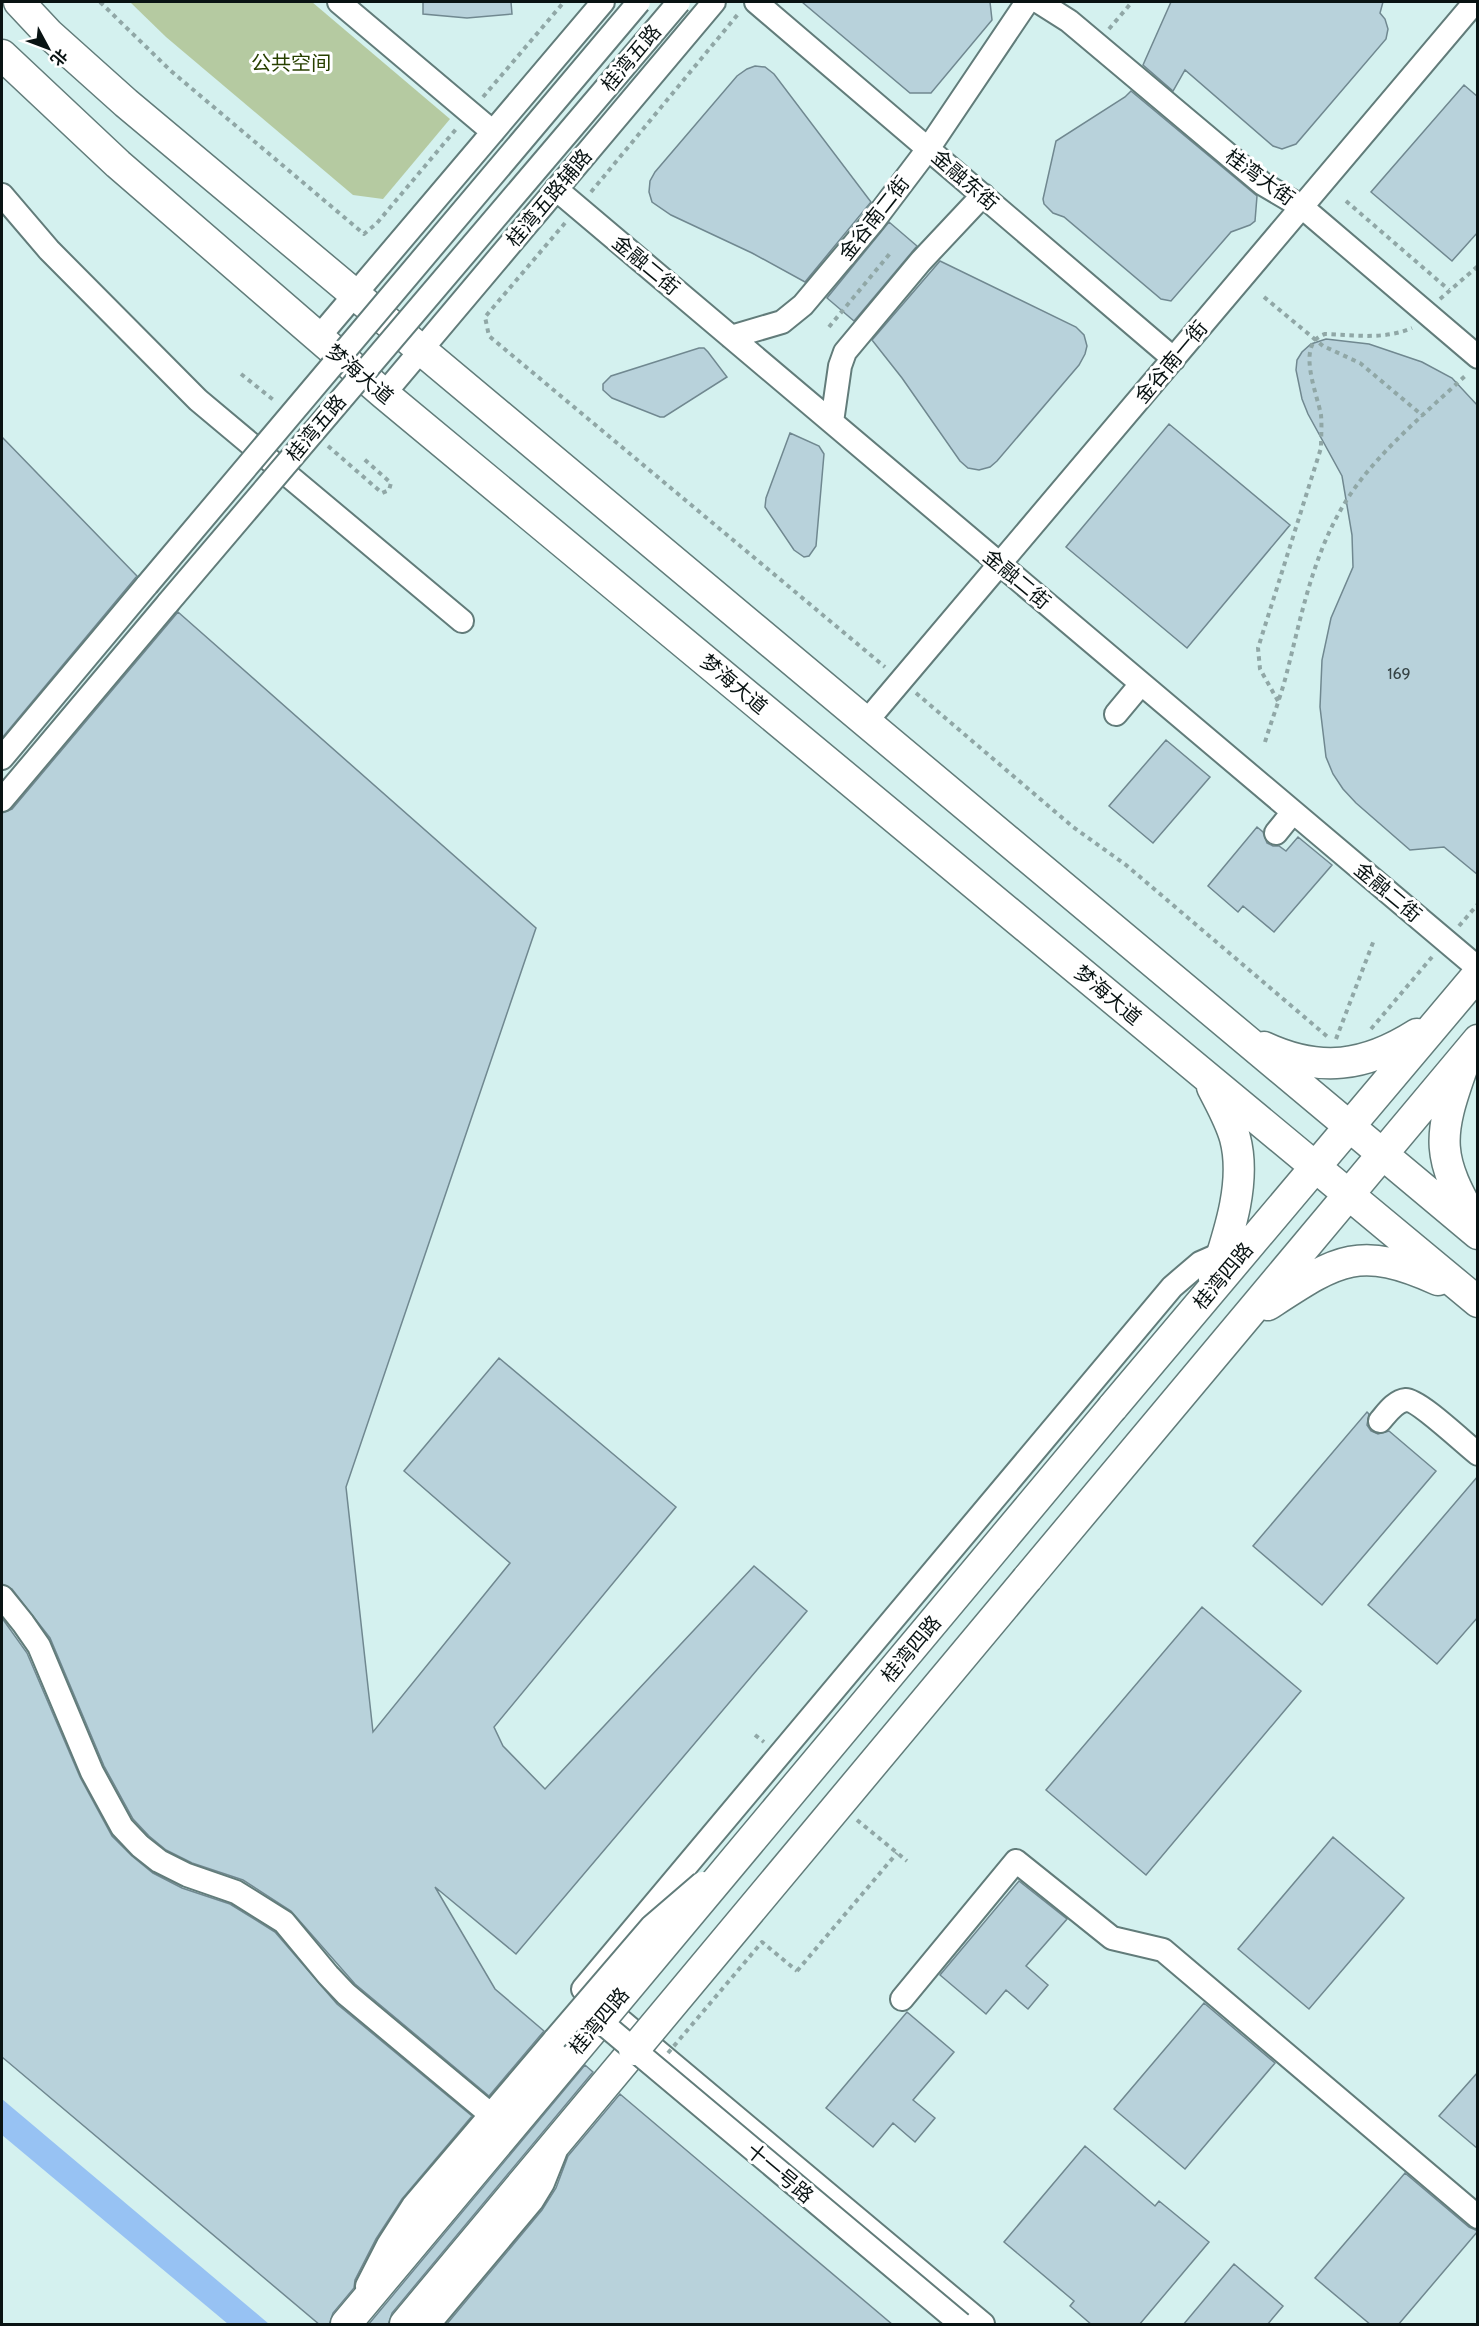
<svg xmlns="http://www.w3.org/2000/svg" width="1479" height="2326" font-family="Cabin,'Noto Sans SC',sans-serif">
	<rect width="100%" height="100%" fill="#d4f1ef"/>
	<path fill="#b5caa1" d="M130,2H312L450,119L383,199L353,195L166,37Z"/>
	<path fill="#97c2f3" d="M2,2099L269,2324H228L2,2135Z"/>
	<path fill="#b8d2db" stroke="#708890" stroke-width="1.5" d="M423,2H511L512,14L467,18L423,14Z
		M802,2H990L992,20L931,93H910Z
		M1171,2H1383L1380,13L1385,19L1388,29L1386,39L1296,144L1282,149L1273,146L1185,70L1173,91L1143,65Z
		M755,66L765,67L774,74L871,202L805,282L752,253L671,215L652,202L649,192L650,181L655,172L737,76L747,69Z
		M1464,85L1478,97V232L1452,261L1371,192Z
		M1131,91L1257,196L1255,221L1250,225L1231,232L1171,301L1161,299L1064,217L1053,213L1044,204L1043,199L1056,141L1125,97Z
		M889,222L917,246L854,321L827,298Z
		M940,261L1076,327L1084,335L1087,346L1085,354L1079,365L997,461L990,467L979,470L968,468L960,461L902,378L872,340Z
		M1326,339L1369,344L1422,362L1452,378L1478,406V875L1444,847L1410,850L1356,803L1343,789L1333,774L1326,757L1320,707L1322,660L1331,618L1353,567L1352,535L1342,476L1308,414L1302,399L1296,370L1297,360L1302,352L1311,344Z
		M699,348H704L708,352L727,377L664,417H660L612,398L603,390V384L611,376Z
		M1169,424L1290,525L1187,648L1066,547Z
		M790,433L819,446L824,454L816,546L809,556L804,557L794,550L765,507L766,498Z
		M2,437L137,576L2,738Z
		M178,612L536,928L346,1487L373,1732L510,1563L404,1471L499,1358L676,1507L494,1727L503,1746L545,1789L754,1566L807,1611L516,1954L435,1887L495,1989L544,2031L489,2096L355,1984L291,1911L243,1880L192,1863L166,1850L149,1836L133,1819L104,1766L50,1638L12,1589L2,1584V813L12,809Z
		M1166,740L1210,777L1153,843L1109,806Z
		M1257,827L1263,832L1267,843L1273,846H1279L1286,851L1298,837L1332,865L1274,932L1243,906L1238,912L1208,886Z
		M1367,1412L1369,1414L1367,1425L1371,1431L1378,1434L1389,1431L1436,1471L1322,1605L1253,1546Z
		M1478,1476V1617L1437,1664L1368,1605Z
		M1202,1607L1301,1691L1146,1875L1046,1790Z
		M2,1618L27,1653L80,1777L112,1836L132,1856L153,1873L182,1888L230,1904L275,1932L337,2004L472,2116L402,2199L376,2239L355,2280L354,2288L333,2313L329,2325H320L2,2057Z
		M1333,1837L1404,1898L1309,2009L1238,1949Z
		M1019,1881L1067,1919L1026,1966L1048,1985L1028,2009L1006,1990L986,2014L940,1975Z
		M1204,2003L1275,2063L1185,2169L1114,2109Z
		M907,2012L954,2052L913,2100L935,2118L915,2142L893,2123L873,2147L826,2108Z
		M585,2065L593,2072L392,2313L388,2325H368Z
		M1478,2072V2149L1439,2116Z
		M620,2094L627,2100L893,2325H446L542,2210L556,2188L568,2156Z
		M1085,2146L1155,2206L1159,2201L1209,2242L1139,2325H1092L1070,2306L1074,2301L1004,2242Z
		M1405,2173L1469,2227L1478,2231L1398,2325H1371L1315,2278Z
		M1234,2264L1283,2306L1267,2325H1183Z"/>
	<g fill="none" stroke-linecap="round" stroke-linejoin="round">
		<defs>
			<path id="minor" d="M339,2L493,132
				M756,2L1174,359
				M1039,2L1069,21L1263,184L1302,207L1478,357
				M556,189L1478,968
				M2,195L49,250L198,400L462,621
				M731,337L782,322L803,305L872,223L928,149L1027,2
				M318,338L603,2
				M384,394L714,2
				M832,422L840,366L845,352L921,261L983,195
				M1116,714L1141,684
				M866,722L1475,2
				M2,758L147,585
				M2,800L168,603
				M1276,833L1293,812
				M1380,1421C1387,1413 1395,1401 1406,1400C1419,1400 1465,1444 1478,1454
				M2,1597L23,1623L39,1646L92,1772L122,1827L140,1846L159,1861L187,1875L236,1892L284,1922L328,1975L346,1994L490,2114
				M902,1999L1016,1861L1112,1938L1163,1950L1478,2217
				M367,2286L388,2245L413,2206L555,2039
				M429,2324L532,2201L543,2183L555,2153
				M983,2324L583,1989L1172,1287L1200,1263L1232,1249"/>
			<path id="major" d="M19,2L49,34L126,103L1478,1234
				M2,55L118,164L384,394L1478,1302
				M1264,1047C1320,1073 1365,1067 1417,1034
				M1463,1066C1437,1138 1436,1157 1476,1224
				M1212,1087C1220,1103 1230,1120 1235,1138C1247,1183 1228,1236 1214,1279
				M1268,1305C1337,1260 1358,1244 1438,1280
				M1112,1408L1478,974
				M1027,1579L1478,1040
				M346,2324L600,2021
				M405,2324L634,2050"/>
		</defs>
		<use href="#minor" stroke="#627c7a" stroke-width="26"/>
		<use href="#major" stroke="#627c7a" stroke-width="33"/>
		<path stroke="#90a7a6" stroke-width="4" stroke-dasharray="4.5 4.5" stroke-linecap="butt" d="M100,2L171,71L364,234L377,223L457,128
			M1109,29L1132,2
			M483,97L564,2
			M591,192L739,13
			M1346,201L1449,290
			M565,223L485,317L489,336L885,667
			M1264,297L1323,346L1360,363L1423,416
			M1440,299L1478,266
			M829,327L892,251
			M241,374L276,402
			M328,446L382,493L389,490L391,483L364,459
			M916,693L1073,827L1126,865L1329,1038
			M1278,701L1260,669L1258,648L1321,448C1321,437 1322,425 1321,415C1317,393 1295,343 1325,334C1355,335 1384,340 1412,328
			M1265,742C1272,719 1281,696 1287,672C1303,609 1315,544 1354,489C1385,446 1428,411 1466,375
			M1459,926L1478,904
			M1371,1029L1432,957
			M1336,1039L1374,940
			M755,1735L764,1742
			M857,1820L907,1861
			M797,1971L897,1853"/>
		<use href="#minor" stroke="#fff" stroke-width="22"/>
		<use href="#major" stroke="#fff" stroke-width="30"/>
		<defs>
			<path id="minor-bridge" d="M147,585L639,2
				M168,603L679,2
				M600,2021L961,2324
				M555,2039L652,1926L702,1883"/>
			<path id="major-bridge" d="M600,2021L1112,1408
				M634,2050L1027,1579"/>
		</defs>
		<use href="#minor-bridge" stroke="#627c7a" stroke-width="26" stroke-linecap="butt"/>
		<use href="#major-bridge" stroke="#627c7a" stroke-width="33" stroke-linecap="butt"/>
		<path stroke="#90a7a6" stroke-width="4" stroke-dasharray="4.5 4.5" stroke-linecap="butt" d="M668,2053L762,1942L797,1971"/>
		<use href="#minor-bridge" stroke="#fff" stroke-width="22"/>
		<use href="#major-bridge" stroke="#fff" stroke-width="30"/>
	</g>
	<g text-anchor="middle" stroke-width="6" stroke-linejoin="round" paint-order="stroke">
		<g font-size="16" fill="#354345">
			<text x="1399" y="679">169</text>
		</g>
		<g font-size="20" fill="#091313" stroke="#fff">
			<text transform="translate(631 58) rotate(-50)" y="7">桂湾五路</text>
			<text transform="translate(1260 177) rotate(36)" y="7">桂湾大街</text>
			<text transform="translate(965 180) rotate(41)" y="7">金融东街</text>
			<text transform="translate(549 198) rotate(-50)" y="7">桂湾五路辅路</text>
			<text transform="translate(874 218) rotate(-52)" y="7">金谷南二街</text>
			<text transform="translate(646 265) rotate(40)" y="7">金融二街</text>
			<text transform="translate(1171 362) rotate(-50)" y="7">金谷南一街</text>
			<text transform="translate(360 374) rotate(40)" y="7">梦海大道</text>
			<text transform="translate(316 428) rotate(-50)" y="7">桂湾五路</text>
			<text transform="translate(1017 579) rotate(40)" y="7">金融二街</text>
			<text transform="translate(734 684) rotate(40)" y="7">梦海大道</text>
			<text transform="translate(1388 892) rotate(40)" y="7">金融二街</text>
			<text transform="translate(1108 995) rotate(40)" y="7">梦海大道</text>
			<text transform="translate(1223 1276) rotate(-50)" y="7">桂湾四路</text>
			<text transform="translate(911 1649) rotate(-50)" y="7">桂湾四路</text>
			<text transform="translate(599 2021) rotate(-50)" y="7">桂湾四路</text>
			<text transform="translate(780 2173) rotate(40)" y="7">十一号路</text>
		</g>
		<g font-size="20" fill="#284000" stroke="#fff">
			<text x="291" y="70">公共空间</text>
		</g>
	</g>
	<rect width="1479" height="2326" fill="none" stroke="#091313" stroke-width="6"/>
	<g transform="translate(48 48) rotate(131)" stroke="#ffffff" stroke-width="4.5" paint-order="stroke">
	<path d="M0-4.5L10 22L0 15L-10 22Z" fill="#091313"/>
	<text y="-9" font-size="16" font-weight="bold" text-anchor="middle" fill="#091313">北</text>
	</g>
</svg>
